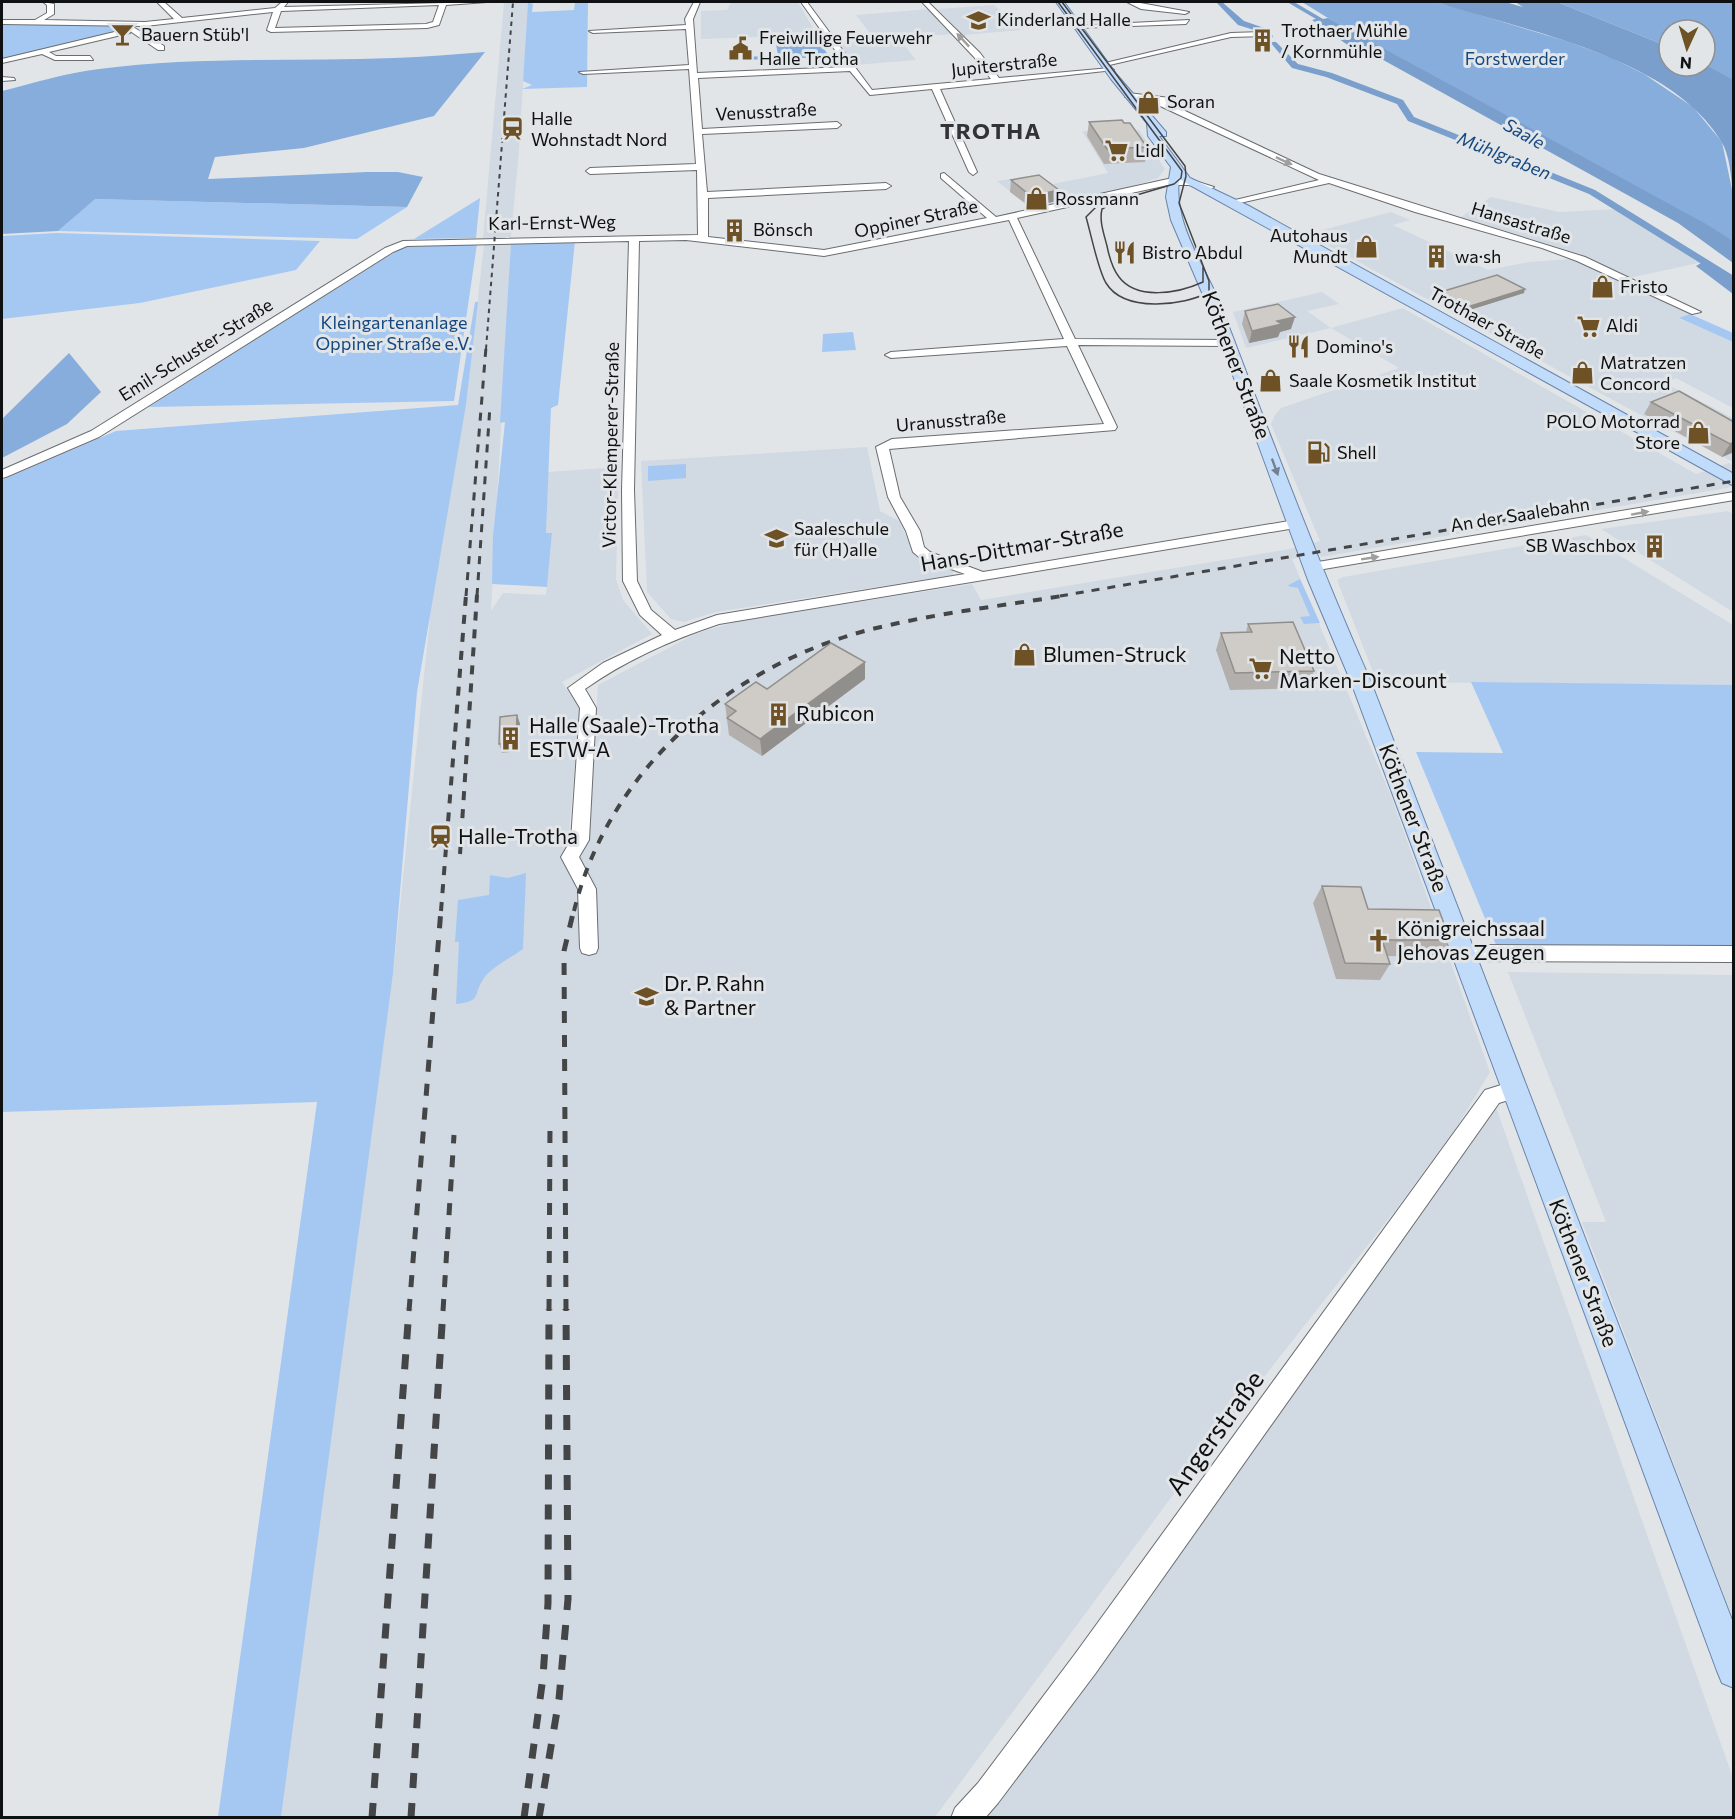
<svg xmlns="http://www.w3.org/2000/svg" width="1735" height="1819" font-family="Commissioner,sans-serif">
	<rect width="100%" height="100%" fill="#e2e5e8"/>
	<path fill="#d1d9e2" d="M528,2L519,150L511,237H506L505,243H511L491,611L503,593L546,595L552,534L546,533L548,472L619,467L616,579L623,600L652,634L562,682L580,709L566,865L590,832L598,685L697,633L739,621L972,584L981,600L1290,549L1320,541L1271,424L1275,415L1281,408L1399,368L1331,328L1246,348L1233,312L1322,292L1339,304L1307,311L1331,328L1403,308L1696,474L1729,463L1733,465V485L1727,488L1321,557L1320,554L1292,559L1391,796L1490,1072L1456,1128L1397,1208L1201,1457L935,1817L277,1818L393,974L433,589L466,405L484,244H489V238H483L504,3Z
		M731,2H798L817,35L701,39V11L727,10Z
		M994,5L1021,30L963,35L938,9Z
		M930,9L952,34L899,38L916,60L854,65L838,43L875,40L856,15Z
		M1139,130L1165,169L1158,178L1084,201L1032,209L997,181L1036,175L1053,184L1108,173L1082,131Z
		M1491,197L1559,212L1618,209L1703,262L1629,278L1521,239L1524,237L1458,219Z
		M1391,212L1410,220L1393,225L1488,270L1529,262L1572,259L1690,314L1680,319L1733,342V411L1731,407L1676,378L1665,383L1733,418V462L1637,413L1307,234Z
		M867,447L880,511L899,521L916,557L953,570V575L716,612L684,622L671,619L647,592L641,461Z
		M1728,511L1733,514V612L1601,529Z
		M1586,535L1733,625V685L1377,682L1337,580L1343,577Z
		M1508,972L1733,975V1619L1582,1222H1606Z
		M1492,1096L1733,1778V1817L968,1818Z"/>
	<path fill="#a5c8f3" d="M528,2L533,4L532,12L574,10L575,2H588L587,87L522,89L532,85L523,81Z
		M2,23L141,25L2,61Z
		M480,198L476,238L414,239Z
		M94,199L407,207L357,239L58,231Z
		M56,233L320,241L296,270L140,303L2,319V236Z
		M575,241L558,405L551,408L546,533H552L547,587L492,584L493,536L505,422L500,423L511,243Z
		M477,244L454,401L149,407L403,247Z
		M475,302H478L466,405L417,692L393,974L281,1817H218L317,1102L2,1112V480L116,431L458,405Z
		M1690,314L1733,333V342L1679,318Z
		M853,332L856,350L822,352L823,334Z
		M686,464V478L648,481V466Z
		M1300,579L1320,623L1304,624L1300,617L1310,616L1298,588L1287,586Z
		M1471,682L1733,685V946L1496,945L1416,752L1503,753Z
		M526,873L523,949C512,957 492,967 484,978C472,995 483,1001 456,1004L459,942H455L458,900L489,895L490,875L508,878Z"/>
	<path fill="#87addc" d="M1302,2H1436L1566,41L1612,58L1644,74L1693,107L1722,142L1733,194V241L1328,18Z
		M1557,2L1733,3V81L1705,64V30H1669V47Z
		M815,37L830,57L746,60V57L778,55L775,39Z
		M485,52L434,116L304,148L215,157L208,179L367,172H398L423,177L407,207L95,199L58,231L2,234V91C34,83 66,73 99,69C197,56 295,62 394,58C424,57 455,54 485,52Z
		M69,353L101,392L67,424L2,458V419Z"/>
	<path fill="#7a9fcd" d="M1287,2H1294L1323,19L1328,18L1706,224L1733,241V263L1678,223L1376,56L1352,48L1312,20L1316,19Z
		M1436,2H1505L1523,7L1515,2H1557L1669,47V66L1705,64L1731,79L1734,81L1733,194C1731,177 1730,155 1721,141C1670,56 1524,31 1436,2Z
		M1706,260L1733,279V294L1696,266Z"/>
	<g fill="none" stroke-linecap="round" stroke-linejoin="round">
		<path fill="#7a9fcd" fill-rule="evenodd" d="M1216,2H1222L1244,21L1270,30L1273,37L1266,39L1264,33L1238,25Z
			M1270,42H1276L1298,64L1332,73L1403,100L1414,117L1595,190L1734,276V284L1589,194L1408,121L1397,104L1326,77L1292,68Z"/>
		<defs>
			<path id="minor" d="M43,2L54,4V14L44,20L145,22L174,19L157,2H164L182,18L275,8L282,2H288L284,7L487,2L446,5L439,25L427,28L271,32L267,30L273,12L145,26L2,24V20H35L47,13V5ZM439,5L433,22L426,24L275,28L281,11Z
				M694,2H700L693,19L697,73L847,67L801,2H807L872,90L991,79L974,57L922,2H928L980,53L999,78L1110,68L1114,70L940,89L977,172L973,175L969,172L932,89L870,95L850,71L698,78L702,129L837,122L841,125L837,128L702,134L707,192L886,183L891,186L886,189L708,198V237L824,250L987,218L941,178V174L944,173L996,217L1168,179H1189L1214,187L1209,190L1189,185H1168L1017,218L1075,339L1228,340L1234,343L1228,346L1078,345L1117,427L1115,430L889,449L900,497L920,531L924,547L930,552L983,572L1295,520L1302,524L1295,528L719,624C671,640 626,660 585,689L596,708L589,840L579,857L596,889L598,948L596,953L589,955L582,953L580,948L578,889L561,857L571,840L580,708L568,688L603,663L662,635L640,615L623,581L622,490L629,241L407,246L393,252L99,437L6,477L2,478V470L91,431L385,248L403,241L698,235L697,170L590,174L586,171L590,168L696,164L689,69L583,74L579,72L689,65L686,29L593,33L589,31L686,25L685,19ZM1009,220L1064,339L891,352L885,355L891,358L1067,346L1104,424L892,439L876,447L888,497L906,531L913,552L920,558L965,574L717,615L675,630L651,610L637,581L634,490L639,241L686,240L824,256Z
				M1127,2H1135L1189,12L1185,14L1141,9Z
				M1189,20L1186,24L1077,28L1073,26Z
				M133,27L164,46V50H158L130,31Z
				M127,29L130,33L49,52L56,56H90L93,60H55L42,54L2,63V59Z
				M1263,32L1266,36L1231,37L1105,66L1101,64L1231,33Z
				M2,77L14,78L15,80L2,81Z
				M1128,93L1170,98V102H1166L1319,174L1585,257L1701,312L1692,314L1577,261L1542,248L1415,212L1329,183L1231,205V201L1319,180L1158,105L1155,101L1125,97Z
				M1734,492V500L1312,571L1305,567L1312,563Z
				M1464,945L1734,946V962L1464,961L1457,958L1455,953L1457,948Z
				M1514,1081L1521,1084L1524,1090L1521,1096L1499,1103L1095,1674L998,1803L985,1818H951L955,1808L978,1783L1075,1654L1485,1090Z"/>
			<path id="major" d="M1056,2H1064L1117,75L1166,132V136H1159L1190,178L1249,206L1734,474V486L1179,179C1173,226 1207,268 1223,311C1270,435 1317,560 1371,682L1734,1625V1688L1722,1683L1717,1671L1351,682L1308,580L1206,302L1171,220L1166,197L1171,167L1148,136L1147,123L1111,79Z"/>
		</defs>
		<use href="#minor" stroke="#6a6d70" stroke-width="2"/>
		<use href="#major" stroke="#6884a8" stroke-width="2"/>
		<use href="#minor" fill="#fff" fill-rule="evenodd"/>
		<use href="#major" fill="#c1dbfb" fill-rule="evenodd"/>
		<path stroke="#444547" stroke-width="1.5" d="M1058,2L1182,171L1181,178L1174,184L1096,207L1086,217C1091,234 1098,270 1106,283C1124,313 1184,306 1209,292V281L1179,203L1186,176L1185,166L1062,2
			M1111,204L1102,209C1099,221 1104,234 1107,246C1109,256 1112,268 1119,277C1137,301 1179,293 1203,282V267"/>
		<path stroke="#444547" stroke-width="2" stroke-dasharray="4.5 4.5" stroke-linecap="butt" d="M486,349L513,2"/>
		<path stroke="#444547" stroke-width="3" stroke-dasharray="8 8" stroke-linecap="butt" d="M466,596L486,347
			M477,596L490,406
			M1060,596L1734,481"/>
		<path stroke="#444547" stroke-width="4" stroke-dasharray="9 9" stroke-linecap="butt" d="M460,854L477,595
			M441,911L466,595
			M574,911C610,763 740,658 885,626C945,612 1008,605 1068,595"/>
		<path stroke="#444547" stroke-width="5" stroke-dasharray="12 12" stroke-linecap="butt" d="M409,1311L441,909
			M443,1311L454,1135
			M549,1311L550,1125
			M566,1311L564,951L574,909"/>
		<path stroke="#444547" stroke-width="7" stroke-dasharray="15 15" stroke-linecap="butt" d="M372,1818L409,1309
			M411,1818L443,1309
			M524,1818L543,1677L548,1603L549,1309
			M539,1818L559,1699L568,1599L566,1309"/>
	</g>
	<path fill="#b2afac" d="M1089,122L1124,123L1147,147L1145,162L1104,164L1087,136Z
		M1011,180L1057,201L1030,207L1010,192Z
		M1524,293L1460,313L1432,298L1434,294Z
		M1245,311L1291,329L1280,332L1278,337L1249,343L1242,324Z
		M1651,402L1734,422V452L1722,457L1644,414Z
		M1248,624L1314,671L1307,688L1230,690L1216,650L1221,633L1246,632Z
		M865,662V679L762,756L729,735L725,704L767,689Z
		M517,715L520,724L518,751L502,753L499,744Z
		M1322,886L1368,909L1450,940L1440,957L1387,956L1390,964L1380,980L1336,979L1313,903Z"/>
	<path fill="#918f8c" d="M1059,190L1057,201L1030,207L1031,196Z
		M1525,289L1524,293L1460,313L1461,309Z
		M1295,317L1291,329L1280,332L1278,337L1249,343L1252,331L1277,321Z
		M1734,442V452L1722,457L1730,444Z
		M865,662V679L762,756L760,739Z
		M517,715L520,724L518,751L516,743Z"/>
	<path fill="#cfccc8" stroke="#918f8c" stroke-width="1.5" d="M1122,120L1124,123H1130L1147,147L1107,149L1089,122Z
		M1039,175L1059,190L1031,196L1011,180Z
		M1497,275L1525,289L1461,309L1434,294Z
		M1278,304L1295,317L1277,321L1282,324L1252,331L1245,311Z
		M1679,391L1734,422V442L1730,444L1651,402Z
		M1293,622L1314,671L1235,673L1221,633L1252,632L1248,624Z
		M831,643L865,662L760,739L727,718L736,711L725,704L756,682L767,689Z
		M517,715L516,743L499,744L500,717Z
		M1322,886L1361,887L1368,909L1439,910L1450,940H1382L1390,964L1345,963Z"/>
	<defs><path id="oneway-solid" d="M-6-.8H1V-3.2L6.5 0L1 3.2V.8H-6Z" transform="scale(1.5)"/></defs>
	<g fill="#9f9fa0">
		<use href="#oneway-solid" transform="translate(963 40) rotate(-133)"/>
		<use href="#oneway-solid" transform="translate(1284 161) rotate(25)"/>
		<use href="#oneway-solid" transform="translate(1640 513) rotate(-10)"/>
		<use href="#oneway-solid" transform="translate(1370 558) rotate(-9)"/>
	</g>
	<use fill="#718092" href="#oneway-solid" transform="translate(1275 467) rotate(70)"/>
	<defs>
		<symbol id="school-bare" viewBox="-9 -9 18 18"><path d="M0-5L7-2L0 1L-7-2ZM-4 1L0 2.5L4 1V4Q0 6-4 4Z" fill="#6e5125" stroke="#e2e5e8" stroke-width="2.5" paint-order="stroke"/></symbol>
		<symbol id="bar-bare" viewBox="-9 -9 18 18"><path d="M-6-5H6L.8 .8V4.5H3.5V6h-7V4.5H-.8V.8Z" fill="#6e5125" stroke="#e2e5e8" stroke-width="2.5" paint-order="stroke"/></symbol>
		<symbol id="building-bare" viewBox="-9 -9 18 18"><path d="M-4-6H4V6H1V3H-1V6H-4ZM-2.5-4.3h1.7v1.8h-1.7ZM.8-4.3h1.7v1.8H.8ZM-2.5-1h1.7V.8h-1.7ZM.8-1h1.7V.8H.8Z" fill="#6e5125" stroke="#e2e5e8" stroke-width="2.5" paint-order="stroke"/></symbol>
		<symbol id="civic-bare" viewBox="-9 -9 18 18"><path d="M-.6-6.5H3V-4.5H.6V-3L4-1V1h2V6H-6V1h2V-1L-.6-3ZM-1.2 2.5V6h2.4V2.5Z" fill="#6e5125" stroke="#e2e5e8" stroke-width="2.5" paint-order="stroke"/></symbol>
		<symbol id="shop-bare" viewBox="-9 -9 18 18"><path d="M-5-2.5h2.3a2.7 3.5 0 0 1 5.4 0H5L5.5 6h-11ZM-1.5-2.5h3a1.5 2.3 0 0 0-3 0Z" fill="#6e5125" stroke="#e2e5e8" stroke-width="2.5" paint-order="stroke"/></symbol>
		<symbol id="station-bare" viewBox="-9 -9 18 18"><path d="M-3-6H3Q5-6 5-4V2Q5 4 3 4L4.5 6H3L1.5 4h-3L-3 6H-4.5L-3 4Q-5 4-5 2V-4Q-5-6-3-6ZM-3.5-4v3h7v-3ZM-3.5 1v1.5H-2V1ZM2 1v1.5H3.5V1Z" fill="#6e5125" stroke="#e2e5e8" stroke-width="2.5" paint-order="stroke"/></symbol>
		<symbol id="supermarket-bare" viewBox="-9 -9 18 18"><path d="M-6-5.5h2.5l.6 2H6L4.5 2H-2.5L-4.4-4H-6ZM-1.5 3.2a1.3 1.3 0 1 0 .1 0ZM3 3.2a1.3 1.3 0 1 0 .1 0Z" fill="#6e5125" stroke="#e2e5e8" stroke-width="2.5" paint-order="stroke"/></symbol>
		<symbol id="restaurant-bare" viewBox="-9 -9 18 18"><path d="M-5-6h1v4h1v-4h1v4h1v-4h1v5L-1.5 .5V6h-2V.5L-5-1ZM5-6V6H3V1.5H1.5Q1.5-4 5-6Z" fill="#6e5125" stroke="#e2e5e8" stroke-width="2.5" paint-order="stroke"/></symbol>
		<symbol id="fuel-bare" viewBox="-9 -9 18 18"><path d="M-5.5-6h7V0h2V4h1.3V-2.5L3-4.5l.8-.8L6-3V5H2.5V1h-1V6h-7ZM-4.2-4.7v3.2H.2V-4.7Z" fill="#6e5125" stroke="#e2e5e8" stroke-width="2.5" paint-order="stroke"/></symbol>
		<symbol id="church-bare" viewBox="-9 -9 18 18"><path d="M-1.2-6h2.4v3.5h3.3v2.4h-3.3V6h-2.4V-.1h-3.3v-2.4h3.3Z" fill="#6e5125" stroke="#e2e5e8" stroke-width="2.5" paint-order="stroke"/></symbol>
	</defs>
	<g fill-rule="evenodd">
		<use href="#school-bare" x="962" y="4" width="33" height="33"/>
		<use href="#bar-bare" x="106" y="18" width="33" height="33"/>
		<use href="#building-bare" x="1246" y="24" width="33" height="33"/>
		<use href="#civic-bare" x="724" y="32" width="33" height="33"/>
		<use href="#shop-bare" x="1132" y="86" width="33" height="33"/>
		<use href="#station-bare" x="496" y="112" width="33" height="33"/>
		<use href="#supermarket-bare" x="1100" y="134" width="33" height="33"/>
		<use href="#shop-bare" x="1020" y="182" width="33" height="33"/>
		<use href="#building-bare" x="718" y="214" width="33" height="33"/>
		<use href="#shop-bare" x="1350" y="230" width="33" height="33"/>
		<use href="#restaurant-bare" x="1108" y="236" width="33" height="33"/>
		<use href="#building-bare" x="1420" y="240" width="33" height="33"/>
		<use href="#shop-bare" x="1586" y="270" width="33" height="33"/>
		<use href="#supermarket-bare" x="1572" y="310" width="33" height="33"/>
		<use href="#restaurant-bare" x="1282" y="330" width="33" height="33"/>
		<use href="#shop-bare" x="1566" y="356" width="33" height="33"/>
		<use href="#shop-bare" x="1254" y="364" width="33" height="33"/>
		<use href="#shop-bare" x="1682" y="416" width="33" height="33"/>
		<use href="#fuel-bare" x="1302" y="436" width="33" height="33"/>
		<use href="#school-bare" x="760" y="522" width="33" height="33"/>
		<use href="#building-bare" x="1638" y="530" width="33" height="33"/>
		<use href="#shop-bare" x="1008" y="638" width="33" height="33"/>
		<use href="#supermarket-bare" x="1244" y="652" width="33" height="33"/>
		<use href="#building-bare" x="762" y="698" width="33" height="33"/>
		<use href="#building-bare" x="494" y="722" width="33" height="33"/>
		<use href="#station-bare" x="424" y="820" width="33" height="33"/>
		<use href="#church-bare" x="1362" y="924" width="33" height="33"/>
		<use href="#school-bare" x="630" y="980" width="33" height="33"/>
	</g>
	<g text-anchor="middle" stroke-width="6" stroke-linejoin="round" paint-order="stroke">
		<g font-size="18" fill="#0f1011" stroke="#e2e5e8" text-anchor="start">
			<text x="997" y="26">Kinderland Halle</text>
			<text x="1281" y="37">Trothaer Mühle<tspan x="1281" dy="21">/ Kornmühle</tspan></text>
			<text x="141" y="41">Bauern Stüb'l</text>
			<text x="759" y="44">Freiwillige Feuerwehr<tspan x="759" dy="21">Halle Trotha</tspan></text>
			<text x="1167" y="108">Soran</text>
			<text x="531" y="125">Halle<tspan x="531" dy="21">Wohnstadt Nord</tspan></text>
			<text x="1135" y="157">Lidl</text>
			<text x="1055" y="205">Rossmann</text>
			<text x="753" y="236">Bönsch</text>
			<text x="1348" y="242" text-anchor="end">Autohaus<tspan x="1348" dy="21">Mundt</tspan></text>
			<text x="1142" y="259">Bistro Abdul</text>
			<text x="1455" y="263">wa·sh</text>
			<text x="1620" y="293">Fristo</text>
			<text x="1606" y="332">Aldi</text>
			<text x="1316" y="353">Domino's</text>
			<text x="1600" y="369">Matratzen<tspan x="1600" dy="21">Concord</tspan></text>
			<text x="1289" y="387">Saale Kosmetik Institut</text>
			<text x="1680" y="428" text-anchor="end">POLO Motorrad<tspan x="1680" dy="21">Store</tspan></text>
			<text x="1337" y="459">Shell</text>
			<text x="794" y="535">Saaleschule<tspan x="794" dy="21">für (H)alle</tspan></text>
			<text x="1636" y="552" text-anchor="end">SB Waschbox</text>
		</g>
		<g font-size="18" fill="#144881" stroke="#e2e5e8">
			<text x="1515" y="65">Forstwerder</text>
			<text x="394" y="329">Kleingartenanlage<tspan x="394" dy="21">Oppiner Straße e.V.</tspan></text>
		</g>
		<g font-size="18" fill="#0f1011" stroke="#e2e5e8">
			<text transform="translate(1004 65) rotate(-6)" y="6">Jupiterstraße</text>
			<text transform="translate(766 112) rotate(-3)" y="6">Venusstraße</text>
			<text transform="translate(916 219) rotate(-12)" y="6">Oppiner Straße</text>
			<text transform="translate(552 223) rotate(-1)" y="6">Karl-Ernst-Weg</text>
			<text transform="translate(1521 223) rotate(17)" y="6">Hansastraße</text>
			<text transform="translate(1487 323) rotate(29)" y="6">Trothaer Straße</text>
			<text transform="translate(196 350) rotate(-32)" y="6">Emil-Schuster-Straße</text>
			<text transform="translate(951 421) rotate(-5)" y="6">Uranusstraße</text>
			<text transform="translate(611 445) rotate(-89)" y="6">Victor-Klemperer-Straße</text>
			<text transform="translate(1520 515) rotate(-9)" y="6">An der Saalebahn</text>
		</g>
		<g font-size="18" font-style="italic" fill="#144881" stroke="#e2e5e8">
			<text transform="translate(1524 134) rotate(29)" y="6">Saale</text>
			<text transform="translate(1504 156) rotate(22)" y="6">Mühlgraben</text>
		</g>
		<g font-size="21" fill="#0f1011" stroke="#e2e5e8">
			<text transform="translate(1236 365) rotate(69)" y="7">Köthener Straße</text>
			<text transform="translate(1022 547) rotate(-10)" y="7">Hans-Dittmar-Straße</text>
			<text transform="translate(1413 818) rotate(69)" y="7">Köthener Straße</text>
			<text transform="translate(1583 1273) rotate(69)" y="7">Köthener Straße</text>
		</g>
		<g font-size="21" fill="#0f1011" stroke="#e2e5e8" text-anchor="start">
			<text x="1043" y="662">Blumen-Struck</text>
			<text x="1279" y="664">Netto<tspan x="1279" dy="24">Marken-Discount</tspan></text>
			<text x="796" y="721">Rubicon</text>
			<text x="529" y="733">Halle (Saale)-Trotha<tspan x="529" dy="24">ESTW-A</tspan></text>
			<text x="458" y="844">Halle-Trotha</text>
			<text x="1397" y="936">Königreichssaal<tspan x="1397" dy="24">Jehovas Zeugen</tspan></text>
			<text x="664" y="991">Dr. P. Rahn<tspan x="664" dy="24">&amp; Partner</tspan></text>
		</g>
		<g font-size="22" font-weight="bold" letter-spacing="1.5" fill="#313336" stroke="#e2e5e8">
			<text x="991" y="139">TROTHA</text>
		</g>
		<g font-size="26" fill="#0f1011" stroke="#e2e5e8">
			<text transform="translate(1215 1433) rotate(-54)" y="9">Angerstraße</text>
		</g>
	</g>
	<rect width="1735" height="1819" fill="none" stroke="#0f1011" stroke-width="6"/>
	<g transform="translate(1687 48) rotate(184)"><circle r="28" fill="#e2e5e8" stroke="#8e9092" stroke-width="1.5"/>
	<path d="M0-4.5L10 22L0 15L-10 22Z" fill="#6e5125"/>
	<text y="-9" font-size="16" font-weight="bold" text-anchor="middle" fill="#0f1011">N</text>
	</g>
</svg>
